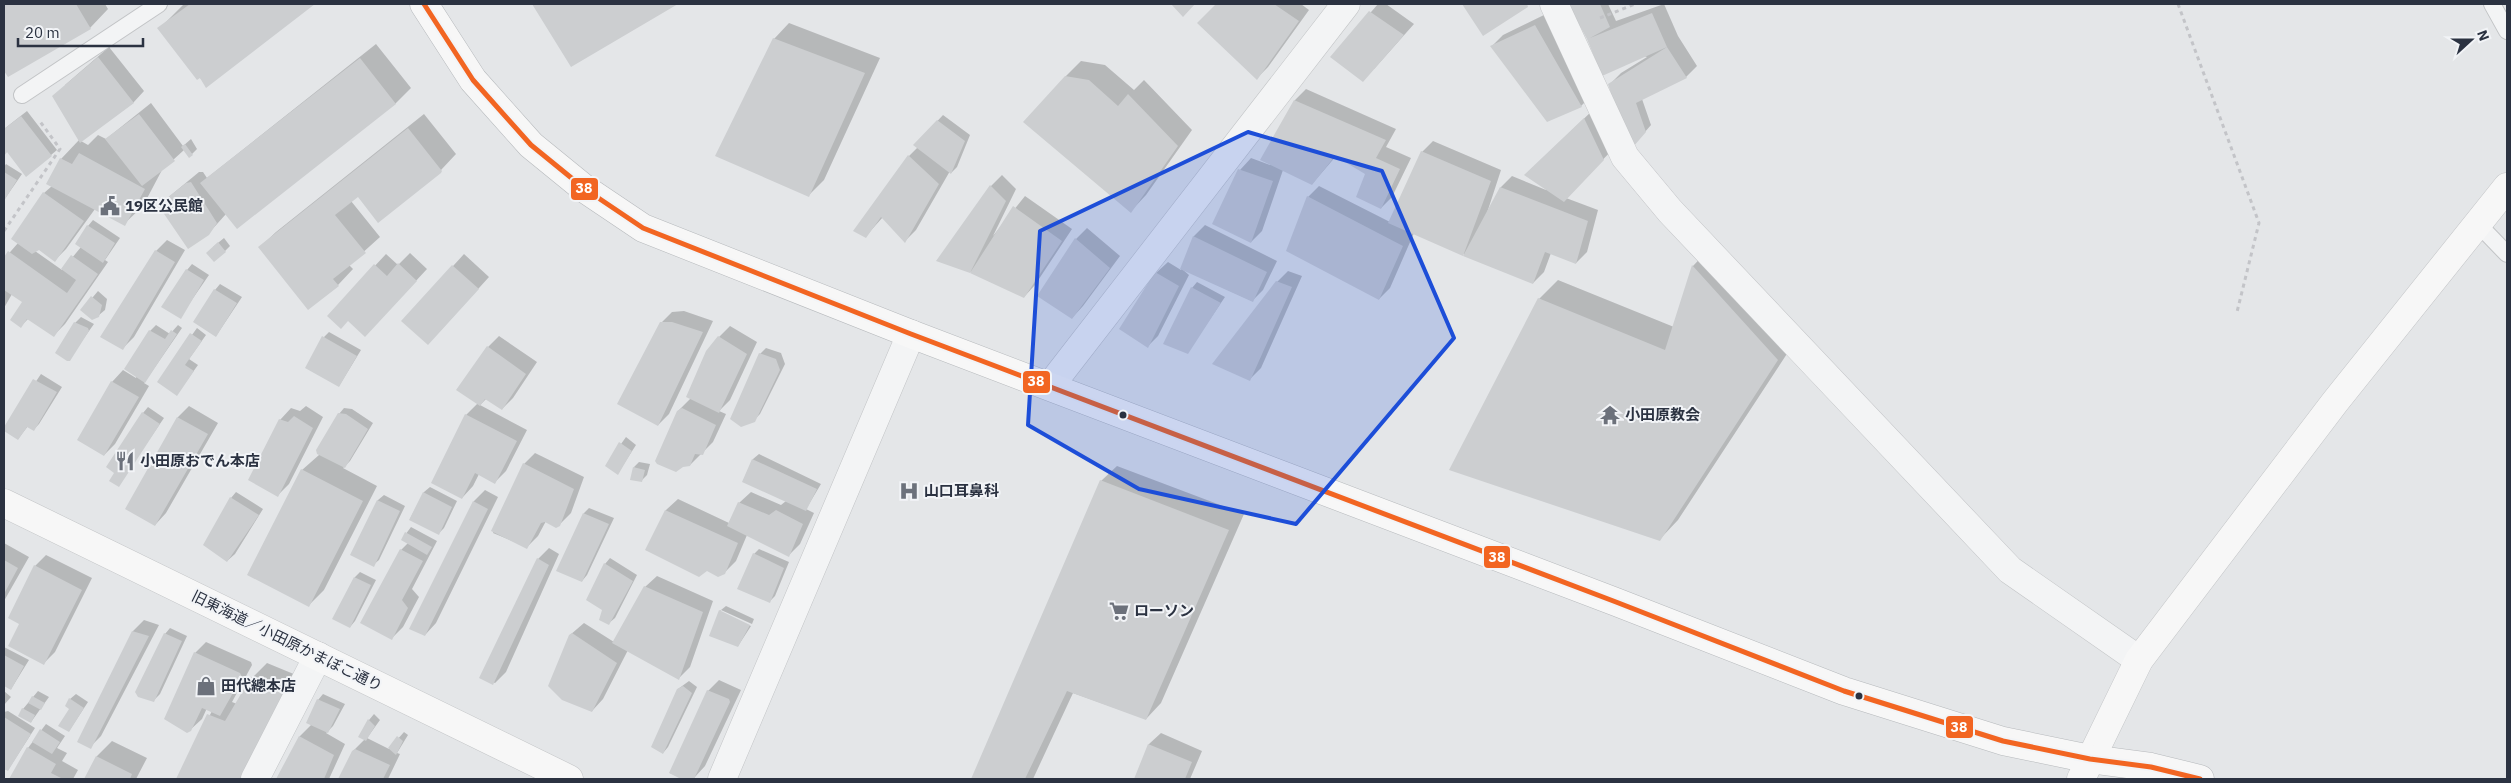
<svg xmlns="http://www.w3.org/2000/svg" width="2511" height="783" font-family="'IBM Plex Sans','Noto Sans JP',sans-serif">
	<rect width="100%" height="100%" fill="#e4e6e8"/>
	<path fill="#0003" d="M4,4H105L108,9L90,28L8,76L4,69Z
		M184,4H313L207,86L159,29Z
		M534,4H676L572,65Z
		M1218,4H1301L1309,10L1268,67L1257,78L1199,23Z
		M1378,4H1386L1414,24L1374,69L1332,57Z
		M1464,4H1529L1484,34Z
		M1569,4H1608L1616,21L1664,4L1678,36L1697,66L1686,77L1642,99L1651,125L1638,140L1609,85L1621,73L1647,57L1588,38Z
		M1546,14L1592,95L1581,106L1492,46L1503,35Z
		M789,23L880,58L824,180L808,196L774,39Z
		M376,44L411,88L395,104L226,214L208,234L159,205L199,172H203L207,178Z
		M109,47L144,91L133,103L81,141L88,145L98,135L106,139L151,103L183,146L191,139L197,149L192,154L184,150L162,170L143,206L124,224L95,209L66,249L55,260L39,249L35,251L62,270L81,247L88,226L93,220L120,238L105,260L108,262L65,324L54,335L29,318L21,326L24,302L12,294L4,308V259L18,243L44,193L52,186L61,159L79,140L65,85Z
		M1081,61L1105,65L1134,90L1144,80L1192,130L1146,195L1131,211L1065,77Z
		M1306,89L1396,129L1386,147L1411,158L1392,197L1381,208L1367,173L1337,155L1312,184L1283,170L1262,231L1251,242L1240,170L1251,158L1270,165L1295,100Z
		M1595,108L1615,147L1566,198L1598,210L1587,252L1576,263L1551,253L1544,272L1533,283L1414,233L1390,288L1379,299L1308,197L1319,186L1390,222L1422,152L1433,141L1501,170L1486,216L1501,187L1512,176L1546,190L1537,164Z
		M27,111L57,150L51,155L8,151L4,154V129Z
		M424,114L456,154L441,170L358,195L351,201L380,237L349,265L353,269L338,285L308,308L260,247L276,232Z
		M943,115L970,135L957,167L951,173L950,171L916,230L905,241L883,217L866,236L909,156L918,147L915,145Z
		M6,164L22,174L4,200V167Z
		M1002,175L1016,189L993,236L1025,196L1072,229L1035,285L1024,297L971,272L938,260L991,186Z
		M1205,225L1277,261L1263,290L1252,301L1182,269L1189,275L1158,336L1147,347L1156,273L1168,262L1181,270L1194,236Z
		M1087,228L1120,256L1083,306L1072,318L1076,239Z
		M224,238L230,246L225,251L213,247Z
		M167,240L185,250L134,337L123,348L156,251Z
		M1711,247L1796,340L1678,520L1660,539L1539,299L1558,280L1674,327L1693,266Z
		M410,253L427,269L376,324L328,316L386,254L398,265Z
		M464,254L489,277L439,332L403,321Z
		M192,264L209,275L180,317L187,270Z
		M1288,271L1302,276L1261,368L1250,379L1277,282Z
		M1197,282L1225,297L1187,353L1192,288Z
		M220,284L242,297L216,336L215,290Z
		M98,291L107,299L105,310L99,315L82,310Z
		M684,311L713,321L669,414L658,425L661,323L672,312Z
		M81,317L94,324L69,359L75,323Z
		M156,325L170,334L178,325L182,328L144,383L149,386L115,444L104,455L79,440L112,382L123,370L136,378L150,331Z
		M730,326L757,342L730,400L719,411L726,414L713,442L690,465L678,411L691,398L719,337Z
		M197,328L206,335L189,359L198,365L177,394L158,382Z
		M329,332L361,350L339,386L324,337Z
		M499,336L537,362L513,398L502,409L487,398L480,405L527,430L506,471L495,482L479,474L473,486L462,498L466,415L478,403L488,347Z
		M766,348L781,353L785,364L760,414L754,420L760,354Z
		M41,374L62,387L39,424L34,429L28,426L18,439L4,429Z
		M189,406L218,423L166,513L155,525L127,509L178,417Z
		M306,406L323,417L289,484L278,495L280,420L291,408L300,411Z
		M148,407L164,418L118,485L116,472L143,413Z
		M344,408L352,409L373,423L350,461L343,468L377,486L324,590L309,605L302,470L319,455L339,414Z
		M626,437L636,445L618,473L606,465Z
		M535,453L584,477L571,513L559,525L546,521L538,536L527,547L493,533L524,464Z
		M759,454L821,484L806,509L814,513L800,544L789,555L747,535L736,561L724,573L646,550L666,510L678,499L729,523L739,503L751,492L781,505L786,501L743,481L753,459Z
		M639,462L650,464L647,475L641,481L634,467Z
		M1117,466L1244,514L1161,703L1146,719L1073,693L1033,779H972L1101,481Z
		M430,487L457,501L444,528L439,533L410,519L424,492Z
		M485,490L498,497L436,623L425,635L474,501Z
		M236,492L263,509L235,554L227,561L231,498Z
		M384,495L405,506L379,560L373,565L352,554L378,500Z
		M589,508L614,518L587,575L582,581L584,513Z
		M411,527L437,541L412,589L419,597L403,627L392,638L401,550L408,543L402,539Z
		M4,543L29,557L4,601Z
		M549,548L559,554L506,672L495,683L481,677L538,559Z
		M759,549L789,562L775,596L769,602L754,554Z
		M46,555L92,578L55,652L44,663L21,624L35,566Z
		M610,558L637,575L615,618L609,623L604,609L605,564Z
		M360,572L376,580L355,621L350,627L355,577Z
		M657,576L713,601L690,667L679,678L628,650L603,699L592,711L570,635L584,623L614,642L645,587Z
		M726,606L754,619L752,624L721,610Z
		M721,610V613L751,626L738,646L720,611Z
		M144,620L159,625L101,736L90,747L133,631Z
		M170,628L187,636L160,694L154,700L165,634Z
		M206,642L251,662L252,665L232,702L237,704L252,678L267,663L301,677L250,779H177L212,711L207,708L202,719L190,730L195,653Z
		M4,647L29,660L11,689L4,685Z
		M719,680L741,690L705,766L694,778L684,779L670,773L708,691Z
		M689,681L697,687L668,747L663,753L678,689Z
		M4,691L11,697L4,705Z
		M38,691L49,697L31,722L23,709Z
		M76,694L88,702L69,731L70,699Z
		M323,694L345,704L333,726L326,733L345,744L329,779H278L300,736L312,724L318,700Z
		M8,711L35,728L8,770L4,769V712Z
		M374,714L380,720L367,738L389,749L404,732L408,735L397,753L400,754L388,779H339L353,751L365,739L369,720Z
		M46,724L65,736L57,748L67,753L62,761L78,770L73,779H11L28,748Z
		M1161,733L1202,751L1190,779H1135L1149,744Z
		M112,741L147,758L136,779H85L97,756Z"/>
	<path fill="#ccced0" d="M4,4H76L91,29L8,77L4,71Z
		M190,4H315L206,88L200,78L197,80L157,28Z
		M532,4H678L571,67Z
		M1171,4H1195L1183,17Z
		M1216,4H1274L1299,21L1257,80L1197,23Z
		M1462,4H1527L1528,7L1483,36Z
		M1568,4H1600L1610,27L1590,38L1652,13L1667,47L1687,78L1636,103L1646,132L1633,147L1617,112L1608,84L1667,47L1602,76L1587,39Z
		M1369,11L1404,35L1363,82L1330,57Z
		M1535,25L1582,107L1547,122L1490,46Z
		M773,38L865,73L809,197L715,156Z
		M98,57L134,103L80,143L52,96Z
		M360,58L396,104L237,229L200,183Z
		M1065,76L1089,80L1118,106L1128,94L1178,146L1131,213L1023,122Z
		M1294,100L1386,140L1376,158L1400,169L1381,209L1356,197L1365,174L1335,156L1312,185L1260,160Z
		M139,114L175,161L142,186L105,139Z
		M21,116L52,156L26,177L7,152L4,156V129Z
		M1584,118L1604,160L1564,202L1524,175Z
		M937,120L965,141L951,174L913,145Z
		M408,128L442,171L441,173L378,223L358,197L335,215L366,253L333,279L339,286L308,310L258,247Z
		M185,144L193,155L189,158L181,147Z
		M1421,151L1491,181L1463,256L1388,223Z
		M79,153L145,189L125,226L46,184L60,158L72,164Z
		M908,155L939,184L905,243L881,217L866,238L853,231Z
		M1238,169L1273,181L1251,243L1212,224Z
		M4,172L17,180L4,201Z
		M191,182L217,223L209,235L188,249L158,205L186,183Z
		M990,185L1006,201L970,273L1013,206L1062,241L1024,298L970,273L936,261Z
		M1500,187L1588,221L1576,264L1545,252L1533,284L1463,256Z
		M43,192L84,221L55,262L39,250L32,254L11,239Z
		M1307,196L1403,246L1379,300L1286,251Z
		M87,225L115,243L103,263L75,244Z
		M1193,236L1267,272L1253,302L1180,269Z
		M1075,238L1110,268L1072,319L1037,296Z
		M218,242L226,252L214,262L206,253Z
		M155,250L175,262L123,350L100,337Z
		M8,251L67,293L76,280L61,269L71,255L98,274L54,337L27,319L21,328L10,320L22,302L4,290V257Z
		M398,263L417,281L365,337L348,321L341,329L327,316L374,264L387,276Z
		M452,265L479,289L428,345L401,321Z
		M1692,265L1778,360L1660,541L1449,470L1538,298L1665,350Z
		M186,269L204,280L181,319L161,307Z
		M1155,272L1179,286L1148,348L1119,329Z
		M1276,281L1292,287L1250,381L1212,364Z
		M1191,287L1221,303L1188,354L1163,344Z
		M214,289L237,303L216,337L193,322Z
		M91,296L102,305L99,317L92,320L80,310Z
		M74,322L88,328L89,331L70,361H67L55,353Z
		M660,322H672L703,332L658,426L617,404Z
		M149,330L165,339L171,330L177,334L145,383L124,369Z
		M190,333L202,341L185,365L194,371L177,396L157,382Z
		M322,336L357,356L339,387L305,368Z
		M718,336L747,354L719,413L686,397L706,351Z
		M487,346L526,374L502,410L485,399L480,406L456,390Z
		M759,353L776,359L780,370L755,422L741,427L730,419Z
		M33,379L57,392L34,431L27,427L18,440L4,431V427Z
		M111,381L139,397L104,456L77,440Z
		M682,408L716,425L703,455L695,454L690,466L683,467L676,472L657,464L655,461L677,411Z
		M142,412L160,424L119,487L109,481L114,473L106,467Z
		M338,413L346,414L368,429L345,468L317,454L316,450Z
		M465,414L517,441L495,484L475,473L462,499L431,483Z
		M294,416L313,428L278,497L248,480L279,419L288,422Z
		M177,417L208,434L155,526L125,509Z
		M619,442L632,451L618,475L605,466Z
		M752,459L817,489L806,511L742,482Z
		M523,463L574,489L560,526L556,528L545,522L541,523L527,549L491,531Z
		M633,467L645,470L642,482L630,480Z
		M301,469L363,501L309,607L247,575Z
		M1100,480L1229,530L1146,720L1067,691L1025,779H971Z
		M423,492L452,507L439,535L409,520Z
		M230,497L259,515L227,562L203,545Z
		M377,500L400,511L374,567L350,555Z
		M473,501L488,509L425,636L409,629Z
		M738,502L769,515L776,510L803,524L789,557L727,526Z
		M665,510L738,543L725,574L718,577L707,571L699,577L645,550Z
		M583,513L609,524L582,582L556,571Z
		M405,532L432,547L427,555L401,540Z
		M400,549L423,561L402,600L408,608L392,640L360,623Z
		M753,553L784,568L770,603L737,589Z
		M537,558L549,565L493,685L479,678Z
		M4,560L18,568L4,594Z
		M604,563L633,581L609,625L599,620L602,610L586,600Z
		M34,565L82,590L44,665L8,646L19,624L8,618Z
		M354,577L371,585L350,628L332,619Z
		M644,586L703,612L679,680L612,643Z
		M719,610L750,625L738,647L709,636Z
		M132,631L149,636L91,749L77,742Z
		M164,633L182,641L154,702L138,697L135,692Z
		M572,633L617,663L592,712L562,700L548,686L569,635Z
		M194,652L240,673L242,677L220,716L202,708L191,731L187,733L164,719Z
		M4,655L24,666L11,690L4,686Z
		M251,677L285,693L244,779H176L207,714L225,721Z
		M683,686L692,693L663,754L651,747L677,689Z
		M707,690L729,699L730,702L694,779H681L669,773Z
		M32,696L45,703L41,710L28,703Z
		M69,698L84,708L69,732L58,726L69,709L65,706Z
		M317,699L340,709L328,733L306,723Z
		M22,708L35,715L31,723L18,716Z
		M4,717L31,734L8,771L4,769Z
		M368,719L375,726L366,741L358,737Z
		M40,729L60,742L52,754L32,742Z
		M299,736L334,755L324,779H276Z
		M397,736L403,741L396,755L388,748Z
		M1148,744L1192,762L1185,779H1134Z
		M27,747L56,764L51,773L63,779H9Z
		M355,749L390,765L383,779H338L352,751Z
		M96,756L132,774L130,779H84Z"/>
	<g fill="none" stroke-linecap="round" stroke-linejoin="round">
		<defs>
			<path id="lane" d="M2492,4L2507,31
				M22,95L159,4
				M2479,225L2507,254"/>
			<path id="street" d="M1554,4L1625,157L1670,211L2010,570L2139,660
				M1050,386L1346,4
				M255,779L318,656
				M722,779L911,334"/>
			<path id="secondary" d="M4,503L569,779
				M2081,779L2139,660L2335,402L2507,187"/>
			<path id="highway" d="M424,4L473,80L531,145L585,189L643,228L911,334L1616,602L1844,691L2003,741L2090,759L2151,767L2200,779"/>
		</defs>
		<use href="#lane" stroke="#c2c4c6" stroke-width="18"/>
		<use href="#street" stroke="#c2c4c6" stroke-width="29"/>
		<use href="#secondary" stroke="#c2c4c6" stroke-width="29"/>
		<use href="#highway" stroke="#b6b9bc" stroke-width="29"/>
		<path stroke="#c3c4c8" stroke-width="3" stroke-dasharray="4 4" stroke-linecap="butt" d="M2178,4L2259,223L2237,312
			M1600,18L1635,4
			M4,231L60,149L39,120"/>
		<use href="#lane" stroke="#f3f4f5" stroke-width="16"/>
		<use href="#street" stroke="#f3f4f5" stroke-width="28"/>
		<use href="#secondary" stroke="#f7f7f7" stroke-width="28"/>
		<use href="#highway" stroke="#f7f7f7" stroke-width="28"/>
		<defs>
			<path id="bus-1" d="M424,4L473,80L531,145L585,189L643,228L911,334L1616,602L1844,691L2003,741L2090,759L2151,767L2200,779"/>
		</defs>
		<use href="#bus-1" stroke="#f2f4f7" stroke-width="9"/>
		<use href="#bus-1" stroke="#f26522" stroke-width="5"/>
	</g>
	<path fill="#1d4ed8" fill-opacity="0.2" stroke="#1d4ed8" stroke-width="4" stroke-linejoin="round" d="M1248,132L1382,171L1454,338L1296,524L1139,489L1028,425L1040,231Z"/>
	<defs>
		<symbol id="civic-bare" viewBox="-9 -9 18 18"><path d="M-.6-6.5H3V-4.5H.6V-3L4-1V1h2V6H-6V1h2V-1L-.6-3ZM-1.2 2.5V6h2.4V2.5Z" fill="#6c717b" stroke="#f2f4f7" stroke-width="2.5" paint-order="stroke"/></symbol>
		<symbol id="temple-bare" viewBox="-9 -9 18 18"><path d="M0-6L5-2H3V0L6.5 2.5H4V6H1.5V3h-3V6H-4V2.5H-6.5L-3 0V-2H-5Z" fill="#6c717b" stroke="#f2f4f7" stroke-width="2.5" paint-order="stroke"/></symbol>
		<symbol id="restaurant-bare" viewBox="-9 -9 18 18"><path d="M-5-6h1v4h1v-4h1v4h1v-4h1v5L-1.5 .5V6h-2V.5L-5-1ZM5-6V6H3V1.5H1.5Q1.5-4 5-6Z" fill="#6c717b" stroke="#f2f4f7" stroke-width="2.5" paint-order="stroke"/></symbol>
		<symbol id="hospital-bare" viewBox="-9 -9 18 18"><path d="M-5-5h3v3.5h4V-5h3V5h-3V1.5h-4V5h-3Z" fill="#6c717b" stroke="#f2f4f7" stroke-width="2.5" paint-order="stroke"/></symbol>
		<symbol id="supermarket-bare" viewBox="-9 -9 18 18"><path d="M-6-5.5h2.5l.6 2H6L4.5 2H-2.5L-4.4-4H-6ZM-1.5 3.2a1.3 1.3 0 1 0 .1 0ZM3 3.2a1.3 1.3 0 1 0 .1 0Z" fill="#6c717b" stroke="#f2f4f7" stroke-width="2.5" paint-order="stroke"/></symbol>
		<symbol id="shop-bare" viewBox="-9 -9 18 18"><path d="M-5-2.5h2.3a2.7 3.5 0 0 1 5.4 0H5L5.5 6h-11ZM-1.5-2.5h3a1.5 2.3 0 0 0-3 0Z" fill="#6c717b" stroke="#f2f4f7" stroke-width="2.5" paint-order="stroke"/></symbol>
	</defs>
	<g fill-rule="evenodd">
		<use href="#civic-bare" x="96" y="192" width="28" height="28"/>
		<use href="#temple-bare" x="1596" y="401" width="28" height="28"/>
		<use href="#restaurant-bare" x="111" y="447" width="28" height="28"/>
		<use href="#hospital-bare" x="895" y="477" width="28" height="28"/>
		<use href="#supermarket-bare" x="1105" y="597" width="28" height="28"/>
		<use href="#shop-bare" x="192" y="672" width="28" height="28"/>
	</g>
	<g fill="#2b3241" stroke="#f2f4f7" stroke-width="2">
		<circle cx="1123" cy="415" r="4.5"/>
		<circle cx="1859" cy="696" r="4.5"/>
	</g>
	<g text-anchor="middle" stroke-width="4" stroke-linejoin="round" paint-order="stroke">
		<g font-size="15" font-weight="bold" fill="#2b3241" stroke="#f2f4f7" text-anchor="start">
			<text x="125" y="211">19区公民館</text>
			<text x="1625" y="420">小田原教会</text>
			<text x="140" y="466">小田原おでん本店</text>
			<text x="924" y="496">山口耳鼻科</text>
			<text x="1134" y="616">ローソン</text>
			<text x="221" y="691">田代總本店</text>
		</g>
		<g font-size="15" fill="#2b3241" stroke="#f2f4f7">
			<text transform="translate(287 641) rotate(26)" y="5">旧東海道／小田原かまぼこ通り</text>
		</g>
	</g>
	<g stroke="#f2f4f7" stroke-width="2">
		<rect x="570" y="177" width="29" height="24" rx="5" fill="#f26522"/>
		<rect x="1022" y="370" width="29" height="24" rx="5" fill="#f26522"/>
		<rect x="1483" y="545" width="28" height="24" rx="5" fill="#f26522"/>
		<rect x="1945" y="715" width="29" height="24" rx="5" fill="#f26522"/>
	</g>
	<g font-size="14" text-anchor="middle" font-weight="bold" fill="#fff">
		<text x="584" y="193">38</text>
		<text x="1036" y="386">38</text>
		<text x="1497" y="562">38</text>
		<text x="1959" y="732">38</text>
	</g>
	<rect width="2511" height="783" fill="none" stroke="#2b3241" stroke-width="10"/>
	<g transform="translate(2471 40) rotate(69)" stroke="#f2f4f7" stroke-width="4" paint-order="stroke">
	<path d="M0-4L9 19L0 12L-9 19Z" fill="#2b3241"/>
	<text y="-8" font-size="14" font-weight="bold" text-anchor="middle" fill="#2b3241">N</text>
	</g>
	<path d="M18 38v8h125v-8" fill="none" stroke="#2b3241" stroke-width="2.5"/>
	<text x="25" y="38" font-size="15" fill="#2b3241" stroke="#f2f4f7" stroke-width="4" paint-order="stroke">20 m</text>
</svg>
